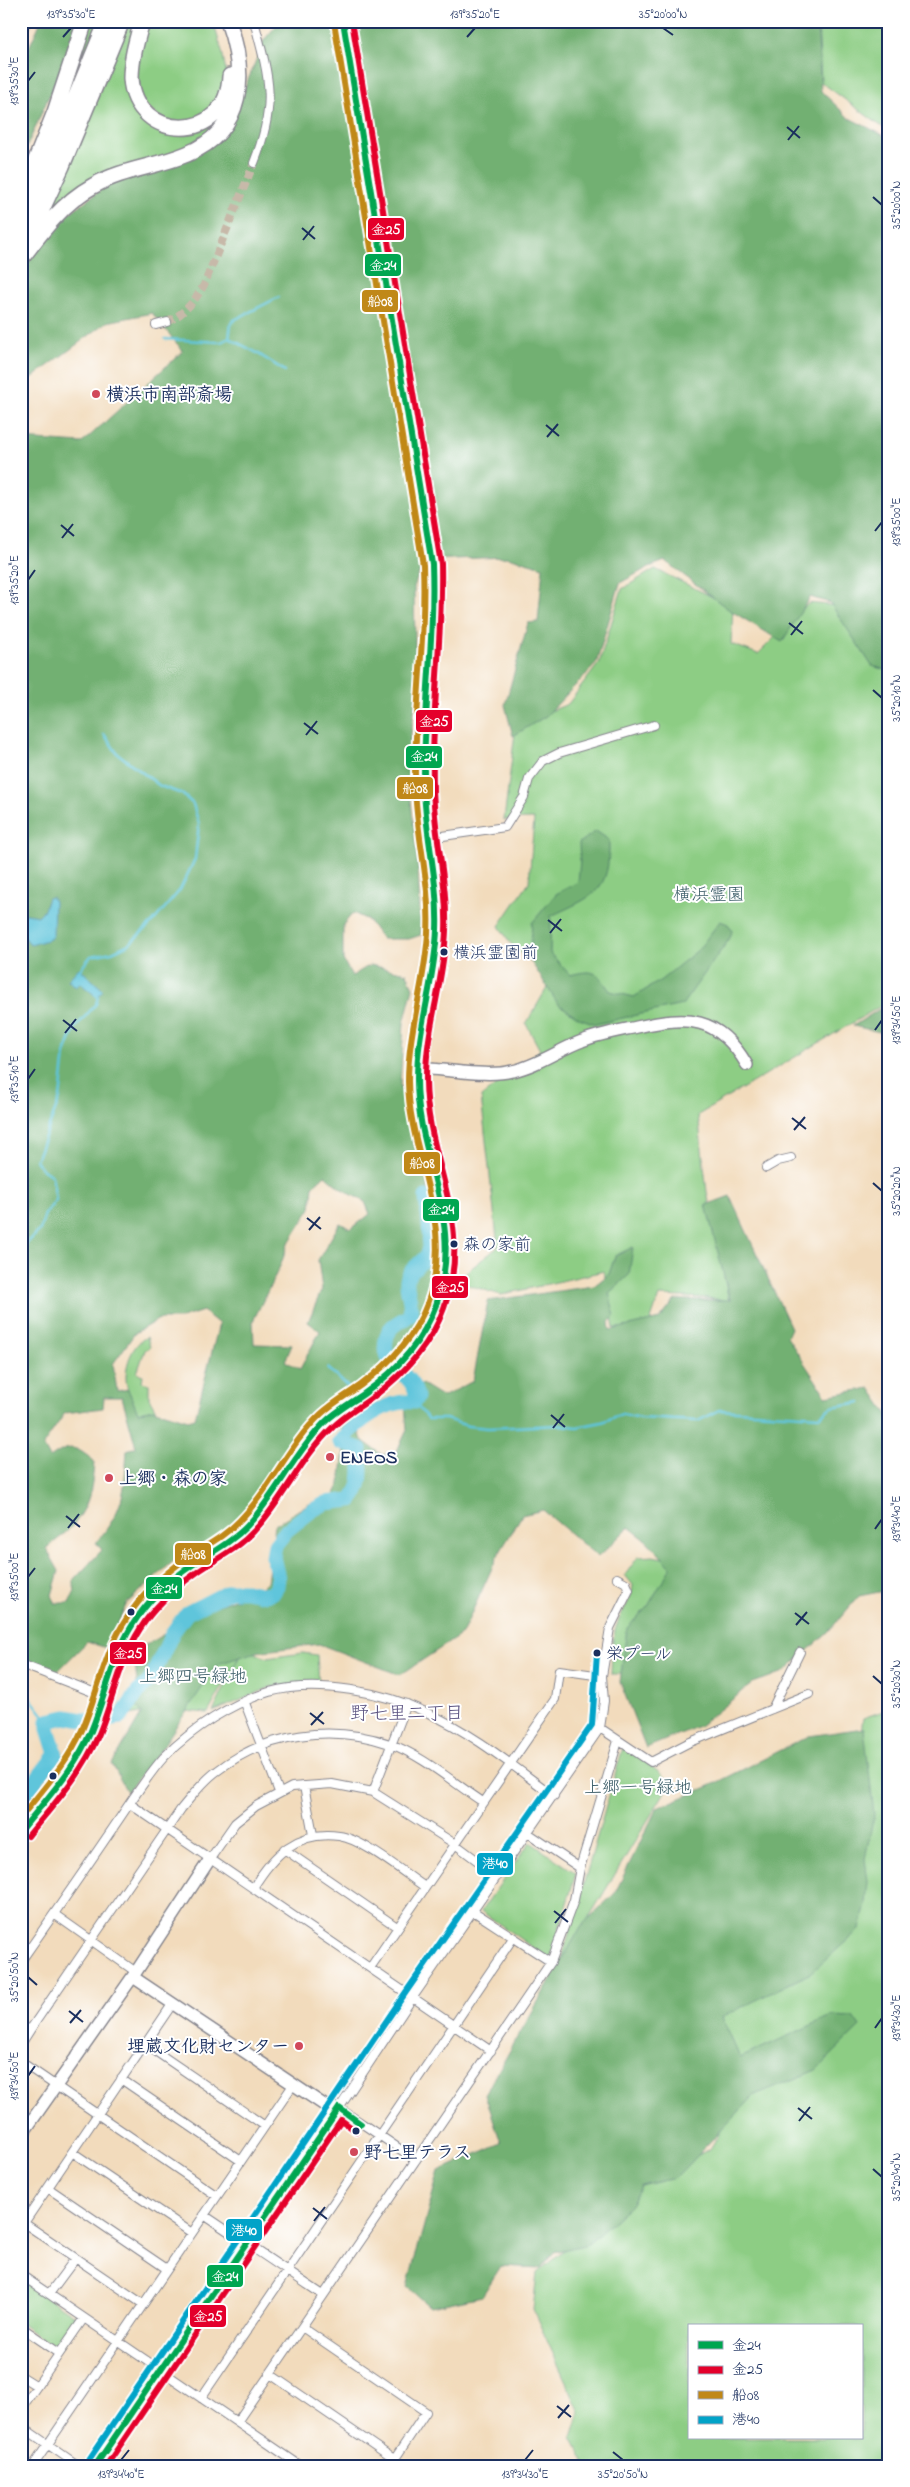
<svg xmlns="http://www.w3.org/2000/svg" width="910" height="2487" font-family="'Indie Flower','Klee One',sans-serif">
	<rect width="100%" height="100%" fill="#fff"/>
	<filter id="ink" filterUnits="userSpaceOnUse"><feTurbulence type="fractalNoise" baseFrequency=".02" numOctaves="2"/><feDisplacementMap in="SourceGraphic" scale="10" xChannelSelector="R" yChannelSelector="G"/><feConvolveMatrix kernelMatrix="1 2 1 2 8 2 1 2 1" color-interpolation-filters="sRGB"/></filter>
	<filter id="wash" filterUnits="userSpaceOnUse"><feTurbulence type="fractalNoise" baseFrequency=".0096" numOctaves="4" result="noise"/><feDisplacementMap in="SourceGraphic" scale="20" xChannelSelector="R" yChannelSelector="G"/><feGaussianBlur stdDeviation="1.12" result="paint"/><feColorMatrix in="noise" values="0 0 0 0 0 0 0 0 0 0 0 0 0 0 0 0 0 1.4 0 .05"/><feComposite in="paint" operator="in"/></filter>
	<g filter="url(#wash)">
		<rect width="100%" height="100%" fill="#f2dbbc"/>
		<path fill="#8dcd84" stroke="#547e71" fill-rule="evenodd" d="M21,21H33L21,43Z
			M91,21H99L63,109Z
			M128,21H138L127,92L136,112L158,130L184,134L214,122L217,119L222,124L210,136L62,204L55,201Z
			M147,21H213L222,51L227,76L222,96L199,121L172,125C165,120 152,113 146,106C130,83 141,45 147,21Z
			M818,21H889V132L821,82Z
			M655,569L733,607L731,644L758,654L809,603L839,606L889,638V1001L698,1115L707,1192L729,1301L708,1298L659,1296L648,1328H614L604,1271L501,1295L455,1281L498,1247L481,1097L540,1050L526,1024L551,981L511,944L499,926L529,882L534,819L504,820L516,725L568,704L599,663L622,589Z
			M147,1337L150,1347L145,1350L137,1373L143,1375L142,1382L149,1384V1398L156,1410L152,1409L137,1413C134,1404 129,1395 127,1386C123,1370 131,1344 147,1337Z
			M653,1556L672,1560L680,1567L660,1674H611C612,1657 611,1638 618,1622C623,1609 632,1599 633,1585L625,1575L638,1557Z
			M243,1648L267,1658L303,1653L317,1655L319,1683L271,1687L213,1712L239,1657L208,1713L161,1709L130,1715L161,1675Z
			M889,1709V2466H587L572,2437L580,2412L533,2310L537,2273L625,2197L668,2169L710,2149L752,2078L722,2048L717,2022L853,1786L863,1718ZM689,2326H861V2438H689Z
			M624,1744L671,1782L560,1965Z
			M530,1842L576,1873L550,1960L481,1911Z
			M21,2280L80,2319L59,2350L21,2324Z"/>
		<path fill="#72b072" stroke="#467068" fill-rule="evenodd" d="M41,21H78L73,41L21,160V65Z
			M280,21H817L821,91L849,118L889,138V671L872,666L830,603L810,597L782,642L728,609L665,561L649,567L620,583L596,664L546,716L513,736L505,705L528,623L538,622L543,567L508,557L424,560L414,587L416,699L407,761L418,868L421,935L409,939H382L368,920L353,913L343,925V960L352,976L370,965L407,973L413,988L404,1023L400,1084L412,1138L428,1187L432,1273L424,1314L399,1356L348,1398L362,1440L382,1455L397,1451L407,1430L405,1405L422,1384L443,1397L473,1381L488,1301L594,1286L609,1274L615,1256L633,1247L629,1275L609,1293L615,1316L609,1322L610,1330L660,1319L675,1300H730L706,1205L730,1196L791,1328L787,1337L826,1396L870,1388L889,1416V1590L859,1596L829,1631L784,1672L753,1683L699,1726L646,1748L620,1682L627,1628L648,1606L671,1567L647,1541L629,1527L598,1557L543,1510L522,1515L497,1557L462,1634L400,1675L319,1644L256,1652L218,1664L159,1752L127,1792L112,1764L142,1713L135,1703L137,1683L134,1652L204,1610L255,1592L267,1582L275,1525L308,1504L332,1499L340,1484L346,1435L338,1424L317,1427L303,1437L274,1471L259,1500L220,1542L178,1557L127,1603L107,1648L87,1642L56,1673L21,1659V439L82,443L183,351L152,313L107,322L21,386V253L68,214L106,186L228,130L264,40ZM325,1175L340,1188L365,1202L370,1214L351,1229L340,1223L318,1260L322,1289L308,1322L320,1331L300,1369L285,1361L292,1345L254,1344L253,1321L281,1264L288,1244L311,1208L313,1186ZM203,1311L219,1324L195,1418L188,1420L152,1409L138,1413L128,1389L117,1391L113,1364L135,1333L159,1319H179ZM104,1397H122L136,1447L127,1450C124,1495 125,1507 96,1543L102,1550L73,1581L75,1591L69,1603H55L52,1595L59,1571L46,1548C82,1523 92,1504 94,1461C75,1446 71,1443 50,1458L43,1445L65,1413L103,1408Z
			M596,831L609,840C610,893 595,895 551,916L550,953L570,975C595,969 596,971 610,991L634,997L661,980L698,950L720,921L728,924L732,931L730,938L682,1005L596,1024L579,1018L558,1004L530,960L532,923L556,894L578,882L580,861L579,843Z
			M889,1003V1034L853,1026Z
			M864,1728L874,1814L865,1859L868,1881L866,1904L860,1929L811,1973L722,2017L740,2058L831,2016L853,2017L860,2027L816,2070L755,2095L675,2178L641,2186L631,2205L588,2244L554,2252L541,2268L501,2266L482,2296L430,2307L407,2287L439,2171L501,2143L485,2094L582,1925L615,1893L657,1808L712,1785L809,1736Z"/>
		<path fill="#5ec5db" stroke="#3c7a9c" d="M48,898L52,897L54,902L53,935L50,939L31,945L21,933V913L38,916L44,910Z
			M79,968L103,990L97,997L80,983L76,987L68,980Z"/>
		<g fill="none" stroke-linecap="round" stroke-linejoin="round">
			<path stroke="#5ec5db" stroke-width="2.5" d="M229,338L231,324L234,320L279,297
				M165,339L221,342L229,338L257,353L285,371
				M78,972L91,956L112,952L129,944L152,923L180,890L195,859L199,824L193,804L182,794L160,786L117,753L104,734
				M21,1257L26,1244L40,1230L45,1214L56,1200L52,1176L42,1169L36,1160L60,1098L65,1053L75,1028L96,1004L98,997L95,994
				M21,1285C28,1297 27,1308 21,1319
				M328,1368L356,1395
				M361,1401L375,1413
				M414,1402L428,1419H446L468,1426L488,1428L561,1425L577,1427L602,1422L622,1414L641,1418L698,1421L720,1410L820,1416L831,1407L861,1402
				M21,1686L48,1721"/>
			<path stroke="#5ec5db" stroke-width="15" d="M21,1800L56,1754L48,1729V1721L66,1717L88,1721L121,1717L138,1692L150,1681L173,1632L187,1613L230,1591H246L266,1595L274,1592L277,1586L278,1578L273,1557L275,1545L287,1530L311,1511L326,1503L351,1500C364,1485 361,1468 360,1449L340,1442C358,1421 386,1399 414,1402L417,1397C413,1378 399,1373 389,1359C383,1350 385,1333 393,1326C399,1321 405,1319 410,1315C413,1302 406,1292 407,1280C409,1269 421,1264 426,1256C434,1243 427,1211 426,1197"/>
		</g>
	</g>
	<g filter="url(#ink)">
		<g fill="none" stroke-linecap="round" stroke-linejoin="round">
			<path stroke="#c7b9a9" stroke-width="8" stroke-dasharray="8 4" stroke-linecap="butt" d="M167,322C185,313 194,302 204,285L254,163"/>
			<path stroke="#c7b9a9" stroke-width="12" stroke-dasharray="12 6" stroke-linecap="butt" d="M343,21L432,564"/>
			<defs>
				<path id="street" d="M254,163C277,104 270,80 254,21
					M156,325L167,322
					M429,838L505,827L524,797L529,779L543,761L559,753L654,725
					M766,1168L778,1161L791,1158
					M21,1664L103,1696
					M245,1703L279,1792
					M772,1709L800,1652
					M600,1728L651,1762L688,1743L809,1694
					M304,1786L313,1835
					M373,1792L407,1704
					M21,1802L35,1813
					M130,1804L491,2051
					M528,1833L580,1868
					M284,1849L397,1927
					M210,1859L235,1823L256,1806L292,1787L332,1784L373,1792L455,1844L498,1876
					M253,1888C273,1855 297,1830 339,1836C363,1839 404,1873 425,1887
					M473,1911L551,1962
					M54,1914L136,1972
					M21,1961C52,1917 83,1872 113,1828C129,1805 146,1777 164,1757C192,1729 231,1703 269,1692C318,1679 383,1692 428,1713C473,1733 514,1767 554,1796
					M370,1968L555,1699L559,1670L602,1676
					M21,2025L30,2030L21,2044
					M30,2030L181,1809C192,1796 203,1781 217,1771C266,1733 331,1724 390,1744C422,1755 455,1784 483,1802
					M145,2044L265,2126
					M21,2062L217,2196
					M121,2079L241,2161
					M339,2108L416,2160
					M336,2113L413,1997L600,1728L604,1701L602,1676L610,1628L629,1590L626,1583L617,1578
					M72,2152L192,2233
					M48,2188L167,2269
					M204,2215L323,2295
					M21,2221L143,2304
					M24,2223L173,2003
					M21,2275L301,2466
					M49,2294L75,2259
					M21,2327L59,2353
					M302,2327L426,2412L390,2466
					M270,2374L394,2459
					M21,2376L37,2386
					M201,2398L513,1938
					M21,2409L84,2318
					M237,2422L551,1962L574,1900L580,1868L618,1741
					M21,2426L79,2466
					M33,2466L293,2085"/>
				<path id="secondary" d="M418,1066L429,1069C453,1070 489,1077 512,1071C537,1066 558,1050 582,1041C599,1034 618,1031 637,1027C687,1016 718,1015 747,1065
					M21,2136L136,1972L210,1859
					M95,2466L336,2113L133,1977"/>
				<path id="primary" d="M21,1831C46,1799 76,1768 91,1731C105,1695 112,1657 133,1624C148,1602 167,1583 188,1568C208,1554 230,1544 247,1526C276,1495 294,1453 324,1423C340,1407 360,1398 376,1384C403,1363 424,1337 436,1305C467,1230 425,1172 418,1101C412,1043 435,987 437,930C439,881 424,835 424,787C422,712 437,639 432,564"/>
				<path id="highway" d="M142,21C137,39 131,59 131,78C135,143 228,145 230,76
					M21,197L55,112L85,21
					M21,222L44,174L107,21
					M31,233L62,166L122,21
					M21,259C41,232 62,203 93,186C122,169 156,167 187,154C245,130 247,74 228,21"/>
			</defs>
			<use href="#street" stroke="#86858d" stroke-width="10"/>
			<use href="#secondary" stroke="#86858d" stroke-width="14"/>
			<use href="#primary" stroke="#86858d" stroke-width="15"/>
			<use href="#highway" stroke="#86858d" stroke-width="18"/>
			<use href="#street" stroke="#fff" stroke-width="8"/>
			<use href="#secondary" stroke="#fff" stroke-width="11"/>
			<use href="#primary" stroke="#fff" stroke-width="12"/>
			<use href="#highway" stroke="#fff" stroke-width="15"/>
			<defs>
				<path id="bus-1" d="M21,1831C46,1799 75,1769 91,1731C106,1695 112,1657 133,1624C148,1600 171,1579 194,1564C212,1552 232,1542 247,1526C276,1495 294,1454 324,1423C336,1411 351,1403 365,1393C396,1371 423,1341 436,1305C466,1221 417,1161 417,1079C417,1029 435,980 437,930C439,882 425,835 424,787C423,712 435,639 432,564L343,21
					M95,2466L339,2108L361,2124"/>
				<path id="bus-2" d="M28,1836C53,1805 82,1774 98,1736C113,1701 119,1662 140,1629C154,1607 175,1588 196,1573C216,1559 238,1549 254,1531C284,1499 301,1457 333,1427C345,1415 360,1407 373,1397C404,1374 431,1345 444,1308C475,1222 427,1164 426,1081C425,1031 444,982 446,931C448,883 434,836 433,787C431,713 443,639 441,564L352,21
					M106,2466L341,2120L356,2131"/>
				<path id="bus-3" d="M21,1817C43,1789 68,1762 82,1730C98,1693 104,1652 127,1618C142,1594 164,1574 187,1558C205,1546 224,1537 239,1521C271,1489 288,1445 321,1414C333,1403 347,1395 361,1385C389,1364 415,1337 427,1304C457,1224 409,1159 408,1081C408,1031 425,983 428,933C431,883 416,835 415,785C414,711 426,638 423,565L334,22"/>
				<path id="bus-4" d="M88,2461L406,1992L592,1725L597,1653"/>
			</defs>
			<use href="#bus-1" stroke="#fff" stroke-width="10"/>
			<use href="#bus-2" stroke="#fff" stroke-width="10"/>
			<use href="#bus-3" stroke="#fff" stroke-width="10"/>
			<use href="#bus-4" stroke="#fff" stroke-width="10"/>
			<use href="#bus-1" stroke="#00a651" stroke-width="6"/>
			<use href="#bus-2" stroke="#e4002b" stroke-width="6"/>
			<use href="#bus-3" stroke="#c08818" stroke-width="6"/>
			<use href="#bus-4" stroke="#01a3c8" stroke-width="6"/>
		</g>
	</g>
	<path fill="none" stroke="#1b2f5e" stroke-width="2" d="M663,28L673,35M63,37L71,28M467,37L475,28M28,81L35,72M787,127L800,138M788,140L799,126M873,197L882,205M302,228L315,239M303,240L314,226M546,425L559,436M547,437L558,424M61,525L74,536M875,531L882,522M62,538L73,524M28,580L35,570M789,623L803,634M791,635L802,621M873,690L882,698M304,723L318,734M306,735L317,721M548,920L562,931M550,933L561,919M63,1020L77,1031M875,1030L882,1020M65,1033L76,1019M28,1079L35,1069M792,1118L806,1129M794,1130L805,1117M873,1183L882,1191M307,1218L321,1229M309,1230L320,1217M551,1415L565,1427M553,1428L564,1414M66,1516L80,1527M68,1528L79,1514M875,1529L882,1519M28,1577L35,1568M795,1613L809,1624M796,1625L807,1612M873,1676L882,1684M310,1713L324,1724M311,1725L323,1712M554,1911L568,1922M555,1923L566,1909M28,1977L37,1985M69,2011L83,2022M70,2023L81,2010M875,2028L882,2018M28,2076L35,2066M798,2108L812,2119M799,2121L810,2107M873,2169L882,2177M313,2208L327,2219M314,2221L325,2207M557,2406L571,2417M558,2418L569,2405M613,2452L623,2460M121,2460L129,2450M525,2460L533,2450"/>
	<g fill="#d1495b" stroke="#fff" stroke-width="2">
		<circle cx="96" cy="394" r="5"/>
		<circle cx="330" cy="1457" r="5"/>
		<circle cx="109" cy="1478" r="5"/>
		<circle cx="299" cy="2046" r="5"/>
		<circle cx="354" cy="2152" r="5"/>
	</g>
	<g fill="#1b2f5e" stroke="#fff" stroke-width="2">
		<circle cx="444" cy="952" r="4.5"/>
		<circle cx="454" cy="1244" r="4.5"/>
		<circle cx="131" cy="1612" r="4.5"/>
		<circle cx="597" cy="1653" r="4.5"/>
		<circle cx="53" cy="1776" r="4.5"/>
		<circle cx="356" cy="2131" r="4.5"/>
	</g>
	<g text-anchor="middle" stroke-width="4" stroke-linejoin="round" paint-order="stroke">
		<g font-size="17" fill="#1b2f5e" stroke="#fff" text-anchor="start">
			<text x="453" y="958">横浜霊園前</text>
			<text x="463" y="1250">森の家前</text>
			<text x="606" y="1659">栄プール</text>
		</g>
		<g font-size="18" font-weight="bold" fill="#1b2f5e" stroke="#fff" text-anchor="start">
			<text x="106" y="400">横浜市南部斎場</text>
			<text x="340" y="1463">ENEOS</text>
			<text x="119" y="1484">上郷・森の家</text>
			<text x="289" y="2052" text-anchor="end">埋蔵文化財センター</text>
			<text x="364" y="2158">野七里テラス</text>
		</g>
		<g font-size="18" fill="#3d5e69" stroke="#fff">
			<text x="709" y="900">横浜霊園</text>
			<text x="193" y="1682">上郷四号緑地</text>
			<text x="638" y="1793">上郷一号緑地</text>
		</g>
		<g font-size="19" fill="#5a5281" stroke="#fff">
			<text x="407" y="1719">野七里二丁目</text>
		</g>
	</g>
	<g stroke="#fff" stroke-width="2">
		<rect x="367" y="217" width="38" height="24" rx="5" fill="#e4002b"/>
		<rect x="364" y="253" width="38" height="24" rx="5" fill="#00a651"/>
		<rect x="361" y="289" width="38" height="24" rx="5" fill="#c08818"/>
		<rect x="415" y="709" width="38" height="24" rx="5" fill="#e4002b"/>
		<rect x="405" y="745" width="38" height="24" rx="5" fill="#00a651"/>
		<rect x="396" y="776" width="38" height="24" rx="5" fill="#c08818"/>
		<rect x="403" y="1151" width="38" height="24" rx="5" fill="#c08818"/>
		<rect x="422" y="1198" width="38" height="24" rx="5" fill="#00a651"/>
		<rect x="431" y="1275" width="38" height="24" rx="5" fill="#e4002b"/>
		<rect x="174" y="1542" width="38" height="24" rx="5" fill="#c08818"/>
		<rect x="145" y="1576" width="38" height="24" rx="5" fill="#00a651"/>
		<rect x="109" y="1641" width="38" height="24" rx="5" fill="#e4002b"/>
		<rect x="476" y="1852" width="38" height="24" rx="5" fill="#01a3c8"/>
		<rect x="225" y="2218" width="38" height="24" rx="5" fill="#01a3c8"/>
		<rect x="206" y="2264" width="38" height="24" rx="5" fill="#00a651"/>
		<rect x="189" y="2304" width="38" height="24" rx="5" fill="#e4002b"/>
	</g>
	<g font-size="14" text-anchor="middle" font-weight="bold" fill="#fff">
		<text x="386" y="234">金25</text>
		<text x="383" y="270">金24</text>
		<text x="380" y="306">船08</text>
		<text x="434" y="726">金25</text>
		<text x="424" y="761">金24</text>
		<text x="415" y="793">船08</text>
		<text x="422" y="1168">船08</text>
		<text x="441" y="1214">金24</text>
		<text x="450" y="1292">金25</text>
		<text x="193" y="1559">船08</text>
		<text x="164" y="1593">金24</text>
		<text x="128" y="1658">金25</text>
		<text x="495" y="1868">港40</text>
		<text x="244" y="2235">港40</text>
		<text x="225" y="2281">金24</text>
		<text x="208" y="2321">金25</text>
	</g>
	<rect width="910" height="2487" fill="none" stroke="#fff" stroke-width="55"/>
	<rect x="688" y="2324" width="175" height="115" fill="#ffffff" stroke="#a4acbf"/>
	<rect x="698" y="2341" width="25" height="8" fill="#00a651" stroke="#a4acbf"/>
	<text x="732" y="2350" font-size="15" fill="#1b2f5e">金24</text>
	<rect x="698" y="2366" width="25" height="8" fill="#e4002b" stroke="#a4acbf"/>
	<text x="732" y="2374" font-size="15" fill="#1b2f5e">金25</text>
	<rect x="698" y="2391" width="25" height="8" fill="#c08818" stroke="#a4acbf"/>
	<text x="732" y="2400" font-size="15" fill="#1b2f5e">船08</text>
	<rect x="698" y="2416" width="25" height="8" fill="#01a3c8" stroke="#a4acbf"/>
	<text x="732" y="2424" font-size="15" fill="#1b2f5e">港40</text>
	<rect x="28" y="28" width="854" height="2432" fill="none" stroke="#1b2f5e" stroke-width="2"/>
	<g font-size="12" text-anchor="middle" fill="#1b2f5e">
		<text x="71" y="18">139°35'30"E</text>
		<text x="475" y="18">139°35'20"E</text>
		<text x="663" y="18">35°20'00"N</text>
		<text transform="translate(14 81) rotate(-90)" y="4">139°35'30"E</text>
		<text transform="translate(896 205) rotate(-90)" y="4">35°20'00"N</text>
		<text transform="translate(896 522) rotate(-90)" y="4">139°35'00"E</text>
		<text transform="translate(14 580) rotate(-90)" y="4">139°35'20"E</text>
		<text transform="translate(896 698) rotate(-90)" y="4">35°20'10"N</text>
		<text transform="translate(896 1020) rotate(-90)" y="4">139°34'50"E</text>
		<text transform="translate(14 1079) rotate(-90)" y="4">139°35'10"E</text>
		<text transform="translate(896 1191) rotate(-90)" y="4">35°20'20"N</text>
		<text transform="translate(896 1519) rotate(-90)" y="4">139°34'40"E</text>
		<text transform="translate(14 1577) rotate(-90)" y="4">139°35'00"E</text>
		<text transform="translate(896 1684) rotate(-90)" y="4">35°20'30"N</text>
		<text transform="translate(14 1977) rotate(-90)" y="4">35°20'50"N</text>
		<text transform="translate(896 2018) rotate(-90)" y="4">139°34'30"E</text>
		<text transform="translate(14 2076) rotate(-90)" y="4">139°34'50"E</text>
		<text transform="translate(896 2177) rotate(-90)" y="4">35°20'40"N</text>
		<text x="121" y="2478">139°34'40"E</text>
		<text x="525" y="2478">139°34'30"E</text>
		<text x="623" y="2478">35°20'50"N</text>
	</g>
</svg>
